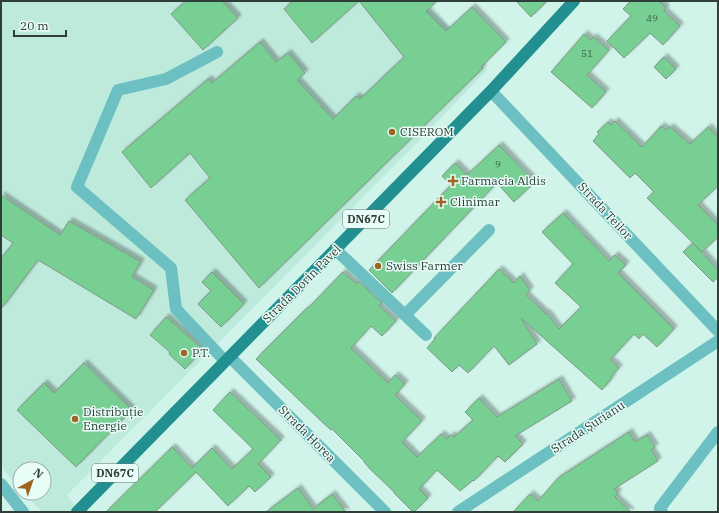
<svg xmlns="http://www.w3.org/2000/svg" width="719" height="513" font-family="'IBM Plex Serif',serif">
	<defs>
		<filter id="shadow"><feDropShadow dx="3.5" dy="-3.5" stdDeviation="1" flood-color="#0004"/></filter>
	</defs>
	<rect width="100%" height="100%" fill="#d0f4e9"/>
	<path fill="#beeadc" d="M1,1H429L487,70L418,142L67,495L80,512H42L24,493H44V469H20V488L1,467Z"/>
	<path fill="#77cf94" stroke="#7f9885" filter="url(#shadow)" d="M186,1H222L238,18L203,50L171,14Z
		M293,1H359L312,43L284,9Z
		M359,1H437L426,11L446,31L472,7L506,42L481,67L483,68L259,288L185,200L210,178L190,153L151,188L122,152L208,79L212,83L260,42L276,62L288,53L305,73L297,80L333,119L356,96L360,99L404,57Z
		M516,1H547L531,17Z
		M631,1H659L666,8L664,11L680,26L663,45L650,33L624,58L607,41L631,16L623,9Z
		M584,34L591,40L593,37L609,50L587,75L606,92L592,108L551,72Z
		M664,57L676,69L666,79L654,67Z
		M615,121L642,147L661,126L667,130L670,127L690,144L708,127L718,138V186L698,205L718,225V237L702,252L647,198L654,192L635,173L630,178L593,141L599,134L597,132L608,122L611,125Z
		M499,145L535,182L514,202L497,183L392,293L369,270L451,185L442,176L455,163L467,175Z
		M1,195L60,235L69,221L141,262L132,277L154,290L136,319L38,260L1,309V258L13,243L1,235Z
		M563,213L609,261L615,255L626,265L618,273L674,329L657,347L643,334L639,339L634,334L610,360L619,368L611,377L612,378L602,390L521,318L537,344L509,365L494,346L468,373L459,365L452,372L427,348L435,339L434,338L499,269L514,283L520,276L530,290L526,295L546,314L547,313L559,329L581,307L555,283L573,264L542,232Z
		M693,243L718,270V277L713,282L683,252Z
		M212,272L244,304L221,327L198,304L211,291L202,282Z
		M343,272L356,284L358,281L382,303L379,306L396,321L382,336L371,326L351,348L388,383L395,375L405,384L395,395L422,421L402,442L417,457L441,434L447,439L451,435L454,437L473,420L465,412L479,398L497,417L559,379L572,401L515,436L523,444L505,462L498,456L474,481L473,480L460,491L437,470L419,489L428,498L414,512H413L394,493V492L370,469L364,462V461L332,429L331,430L321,421L256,359L307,308H308Z
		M166,317L203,349L185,369L169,354L170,352L150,335Z
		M84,363L132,410L76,467L17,410L44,383L54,393Z
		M230,392L281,440L258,464L271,477L255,492L249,486L228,506L195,471L196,472L155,512H106L172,447L192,468L212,448L232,469L253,449L213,410Z
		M629,432L635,442L647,435L655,447L651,450L658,461L614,489L618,493L615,497L631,512H513L530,494L538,501L558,478Z
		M298,488L313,509L332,494L346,512H266Z"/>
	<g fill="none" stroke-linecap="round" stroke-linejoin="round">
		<path stroke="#6cc0c1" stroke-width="12" d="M217,52L166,79L118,90L77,187L171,268L176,309L225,361
			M491,91L718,331
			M335,249L426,335
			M405,315L489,230
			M230,357L385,512
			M1,484L23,512
			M458,512L718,341
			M662,512L660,509V508L718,432"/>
		<path stroke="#228f90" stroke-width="12" d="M77,512L491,91L574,1"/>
	</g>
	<g fill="#9d6521" stroke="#e8fdf7" stroke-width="1.5">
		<circle cx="392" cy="132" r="4"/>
		<path d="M451 175h4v4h4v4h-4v4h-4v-4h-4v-4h4z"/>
		<path d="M439 196h4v4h4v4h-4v4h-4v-4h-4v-4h4z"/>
		<circle cx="378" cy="266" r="4"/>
		<circle cx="184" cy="353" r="4"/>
		<circle cx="75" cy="419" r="4"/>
	</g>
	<g text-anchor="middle" stroke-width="3" stroke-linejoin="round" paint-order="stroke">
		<g font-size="10" fill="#426250">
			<text x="652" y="22">49</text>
			<text x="587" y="57">51</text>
			<text x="498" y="168">9</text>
		</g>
		<g fill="#e8fdf7" stroke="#677773" stroke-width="1">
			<rect x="343" y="210" width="46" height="18" rx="3"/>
			<rect x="92" y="464" width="46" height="18" rx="3"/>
		</g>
		<g font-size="11" font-weight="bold" fill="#303e3a">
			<text x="366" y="223">DN67C</text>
			<text x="115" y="477">DN67C</text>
		</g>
		<g font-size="12" fill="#303e3a" stroke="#e8fdf7" text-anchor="start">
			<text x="400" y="136">CISEROM</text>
			<text x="461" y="185">Farmacia Aldis</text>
			<text x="450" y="206">Clinimar</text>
			<text x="386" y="270">Swiss Farmer</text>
			<text x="192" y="357">P.T.</text>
			<text x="83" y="416">Distribuție<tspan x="83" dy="14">Energie</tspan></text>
		</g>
		<g font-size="12" fill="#303e3a" stroke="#e8fdf7">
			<text transform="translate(605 211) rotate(47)" y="4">Strada Teilor</text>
			<text transform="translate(302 284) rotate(-45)" y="4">Strada Dorin Pavel</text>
			<text transform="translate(588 427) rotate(-33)" y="4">Strada Șurianu</text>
			<text transform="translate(307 434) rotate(45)" y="4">Strada Horea</text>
		</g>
	</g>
	<rect width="719" height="513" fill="none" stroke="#303e3a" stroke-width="4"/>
	<g transform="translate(32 481) rotate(40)"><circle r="19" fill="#e8fdf7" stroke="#9eb1ab"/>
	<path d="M0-3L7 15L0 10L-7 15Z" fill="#9d6521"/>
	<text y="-6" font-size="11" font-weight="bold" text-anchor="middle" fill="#303e3a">N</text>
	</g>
	<path d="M14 30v6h52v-6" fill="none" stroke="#303e3a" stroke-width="2"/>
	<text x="20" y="30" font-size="12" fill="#303e3a" stroke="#e8fdf7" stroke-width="3" paint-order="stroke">20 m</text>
</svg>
